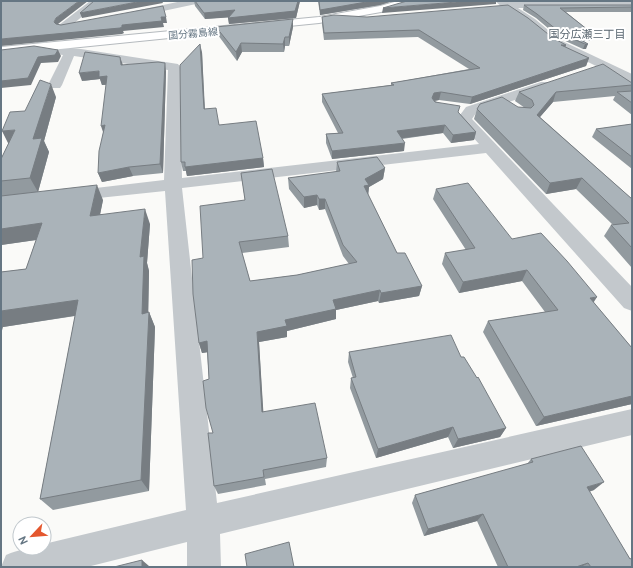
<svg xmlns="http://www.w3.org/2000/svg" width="633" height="568" font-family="Overpass,'Noto Sans JP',sans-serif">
	<rect width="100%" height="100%" fill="#fafaf8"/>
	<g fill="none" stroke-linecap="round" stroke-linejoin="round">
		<defs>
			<path id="major" d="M398,1H413L411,3L381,12L319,23L1,55V47L319,17L380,6Z"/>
		</defs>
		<use href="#major" stroke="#b5babe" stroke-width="2"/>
		<path fill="#c3c8cc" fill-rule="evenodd" d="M90,1H101L67,29L45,43H37L35,41L37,39L59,25Z
			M182,1H201L196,4L135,17L130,14L135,11Z
			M495,1L632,2L631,8H518L535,19L560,40L632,74V84L552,44L527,23L502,7Z
			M31,45L81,49L178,64L180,67L182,178L479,144L457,119L466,107L541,82H551L553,85L551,88L476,113L472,119L632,287V311L624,308L486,153L182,188L217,503L632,409V435L220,534L221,567H187V542L87,567H1L6,555C19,549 30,548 44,548V544L186,510L165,191L70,201L64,200L61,196L64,192L70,191L164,180L168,70L74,56L62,85L60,88H50L48,85L63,55L27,50L25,48L27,46Z"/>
		<use href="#major" fill="#fff" fill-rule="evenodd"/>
	</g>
	<path fill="#929a9f" d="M194,1H300L296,18L229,24L228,17L205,19L195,6Z
		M318,1H393L380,5L320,15Z
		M524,5H632V12H566L588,30L587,32L593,37L592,41H584L586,49H583L561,39L536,18L523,10Z
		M322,17L565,48L589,58L586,66L470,104L439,100L435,101L459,113L476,132L474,140L451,143L443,133L402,139L404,151L332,159L326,143V134L338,133L322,102V94L391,85V83L469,69L418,37L324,40L322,24Z
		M216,27H293L289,46H285L284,52H242L237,61L218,35Z
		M202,52L205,109L219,125L263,158L264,167L187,176L186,171H183L181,162Z
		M123,65L166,71L163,173L133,176L102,182L98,173L103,133L106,85H102L100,79L82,81Z
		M632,83V89L631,91H632V115L613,100L615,96L553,102L540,117L632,199V268L604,236L611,225H613L576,189L546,194L474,119L477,109L518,107L525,108L515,101L519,92Z
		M56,97L44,141L49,152L38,192L103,200L100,214L150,224L147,263L149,271L148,313L149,312L155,327L149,491L53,510L40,499L75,316L3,327L1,272L26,269L36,240L1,245V159L25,111Z
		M632,124V169L592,137L596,129Z
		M337,162L385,168L383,179L369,187L368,195L397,253L422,286L419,296L379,303L378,301L336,310V319L287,331V337L259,342L263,412L327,458L326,467L265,479L266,485L218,494L214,486L213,433L207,352L202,353L199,343L203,258L245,200L241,173L288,236L289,247L242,253L250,281L297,275L349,264L343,256L325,209L319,210L317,205L304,208L289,189L288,178L336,172Z
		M436,189L512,239L593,302L632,348V404L536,426L483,332L488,321L545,312L522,281L459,293L442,264L445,253L466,250L433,199Z
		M349,352L461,357L506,428L500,437L453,448L448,437L376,458L350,388L351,378H353L348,362Z
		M531,459L594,490L589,492L630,559L632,567H498L477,521L424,536L412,503L415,495L527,464Z"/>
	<path fill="#777d82" d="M79,1H88L58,24L57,28L54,22L56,18Z
		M142,1H162L163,3L82,18L80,13Z
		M298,1H300L296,18L229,24L228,18Z
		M372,1H393L380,5L320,15V10Z
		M469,1H496V4L382,13L383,8Z
		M235,10L236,17L205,19L204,13Z
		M161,17H166L167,23H163L164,27L123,31L124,33L122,34L1,46V39L122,25Z
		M293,19V27L289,46V37Z
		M285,37V46L284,52L283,44Z
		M241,43L242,52L237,61L236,52Z
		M200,44L202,52L205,117L204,109Z
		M585,44H588L586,49H583Z
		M561,45H566L564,52Z
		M58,50L61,56L58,62L41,63L31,85L1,88V81L38,57Z
		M120,57L123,65V74L121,65Z
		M589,58L586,66L470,104L472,97Z
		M165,63L166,71L163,173L160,164Z
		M99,71L107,76L110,84L102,85L100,79L82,81L79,73Z
		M51,84L56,97L44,141L49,152L38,192L30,178L33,139Z
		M441,92L439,100L433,101L432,98L434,93Z
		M556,92L553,102L533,125L537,115Z
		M105,125L104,135L101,126Z
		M445,125L443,133L396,139L397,131Z
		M15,130L9,145L2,131Z
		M476,132L474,140L451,143L453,135Z
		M405,143L404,151L332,159V151Z
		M263,158L264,167L187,176L185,167Z
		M129,167L133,176L102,182L98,173Z
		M385,168L383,179L369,187L368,196L364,186L365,179Z
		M582,178L576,189L546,194L550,183Z
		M97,185L103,200L97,230L90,216Z
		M317,195V205L304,208V197Z
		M319,199H325V209L319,210Z
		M145,209L150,224L147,263L149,271L148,328L142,314L140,257Z
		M42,223L50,238L1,245V229Z
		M527,270L522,281L459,293L463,282Z
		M422,286L419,296L379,303L381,293Z
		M380,290L378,301L336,310V319L287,331V337L259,342L264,422L262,412L257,332L333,300Z
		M597,297L590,308V298Z
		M78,300L86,314L3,327L1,334V311Z
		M149,312L155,327L149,491L141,480Z
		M207,341L210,352L202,353L199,343Z
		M632,396V404L536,426L544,417Z
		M453,427L448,437L376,458L378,449Z
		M506,428L500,437L453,448L458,439Z
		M604,482L594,490L577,495L587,487Z
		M483,514L477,521L424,536L428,529Z
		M142,560L149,566V567H142Z
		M588,563L581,567H576Z"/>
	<path fill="#aab3b9" stroke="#777d82" d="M1,1H79L56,18L54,22L56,24L61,25L163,6L166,17H161L162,21L122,25V27L120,28L1,39Z
		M94,1H142L80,13Z
		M195,1H298L295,11L228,18L235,10L204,13Z
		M319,1H372L320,10Z
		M407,1H469L383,8Z
		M508,5L528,18L553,38L566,45H561L589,58L472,97L441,92L434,93L432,98L435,102L460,106L458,112L476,132L453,135L445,125L397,131L405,143L332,151L326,134L343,133L322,94L394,85L391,83L480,68L419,30L324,33L322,17L334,15L367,17Z
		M524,5H632V7L560,8L588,30H585L593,37H576L588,44H585L562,34L537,14Z
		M293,19L289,37H285L283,44L241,43L236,52L216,27Z
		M200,44L204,109L216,108L219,125L256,121L263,158L185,167V162H181L180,65Z
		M34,46L58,50L55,55L38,57L28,78L1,81V50Z
		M85,52L120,57L121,65L158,62L165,63L160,164L129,167L98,173L99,151L105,125L101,126L107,76L99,77V71L79,73Z
		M603,64L632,83V85L556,92L537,115L632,199V248L611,225L629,223L582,178L550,183L477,109L480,104L502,97L518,107L531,108L534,105L532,100L519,92Z
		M40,80L51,84L33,139L42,138L30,178L1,181V159L15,130L2,131L10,112L25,111Z
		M632,91V103L617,92Z
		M632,124V157L596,129Z
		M377,157L385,168L365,179L369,185L364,186L397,253H405L422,286L381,293L380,290L333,300L336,309L285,320L287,326L257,332L262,412L315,403L327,458L263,470L264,477L214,486L208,433H213L206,408L203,381L209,379L207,341L199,343L193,294L192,260L203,258L200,206L245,200L241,173L272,169L288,236L239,242L250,281L297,275L357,262L343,245L325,199H319L317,195L304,197L288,178L340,171L337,162Z
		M468,183L512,239L541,233L567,261L597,297L590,298L632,348V396L544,417L488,321L558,310L527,270L463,282L445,253L475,248L436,189Z
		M97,185L90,216L145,209L140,257L144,256L142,314L149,312L141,480L40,499L78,300L1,311V272L26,269L42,223L1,229V196Z
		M451,335L461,357H464L477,378L478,377L506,428L458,439L453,427L378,449L351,378L356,377L349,352Z
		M581,446L604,482L587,487L630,559L632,558V567H591L588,563L576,567H508L483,514L428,529L415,495L533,462L531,459Z
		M289,542L294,567H247L245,554Z
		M142,560V567H114Z"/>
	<g text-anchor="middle" stroke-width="4" stroke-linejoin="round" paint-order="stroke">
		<g font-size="10" fill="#657683" stroke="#fff">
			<text transform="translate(193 33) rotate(-5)" y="4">国分霧島線</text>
		</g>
		<g font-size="11" fill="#57646e" stroke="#fff">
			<text x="587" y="38">国分広瀬三丁目</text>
		</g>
	</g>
	<rect width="633" height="568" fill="none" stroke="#657683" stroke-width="4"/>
	<g transform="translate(32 536) rotate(244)"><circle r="19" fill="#ffffff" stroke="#c1c8cd"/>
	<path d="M0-3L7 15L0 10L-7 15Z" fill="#e4572e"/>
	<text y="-6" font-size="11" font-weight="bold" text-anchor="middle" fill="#657683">N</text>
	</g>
</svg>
